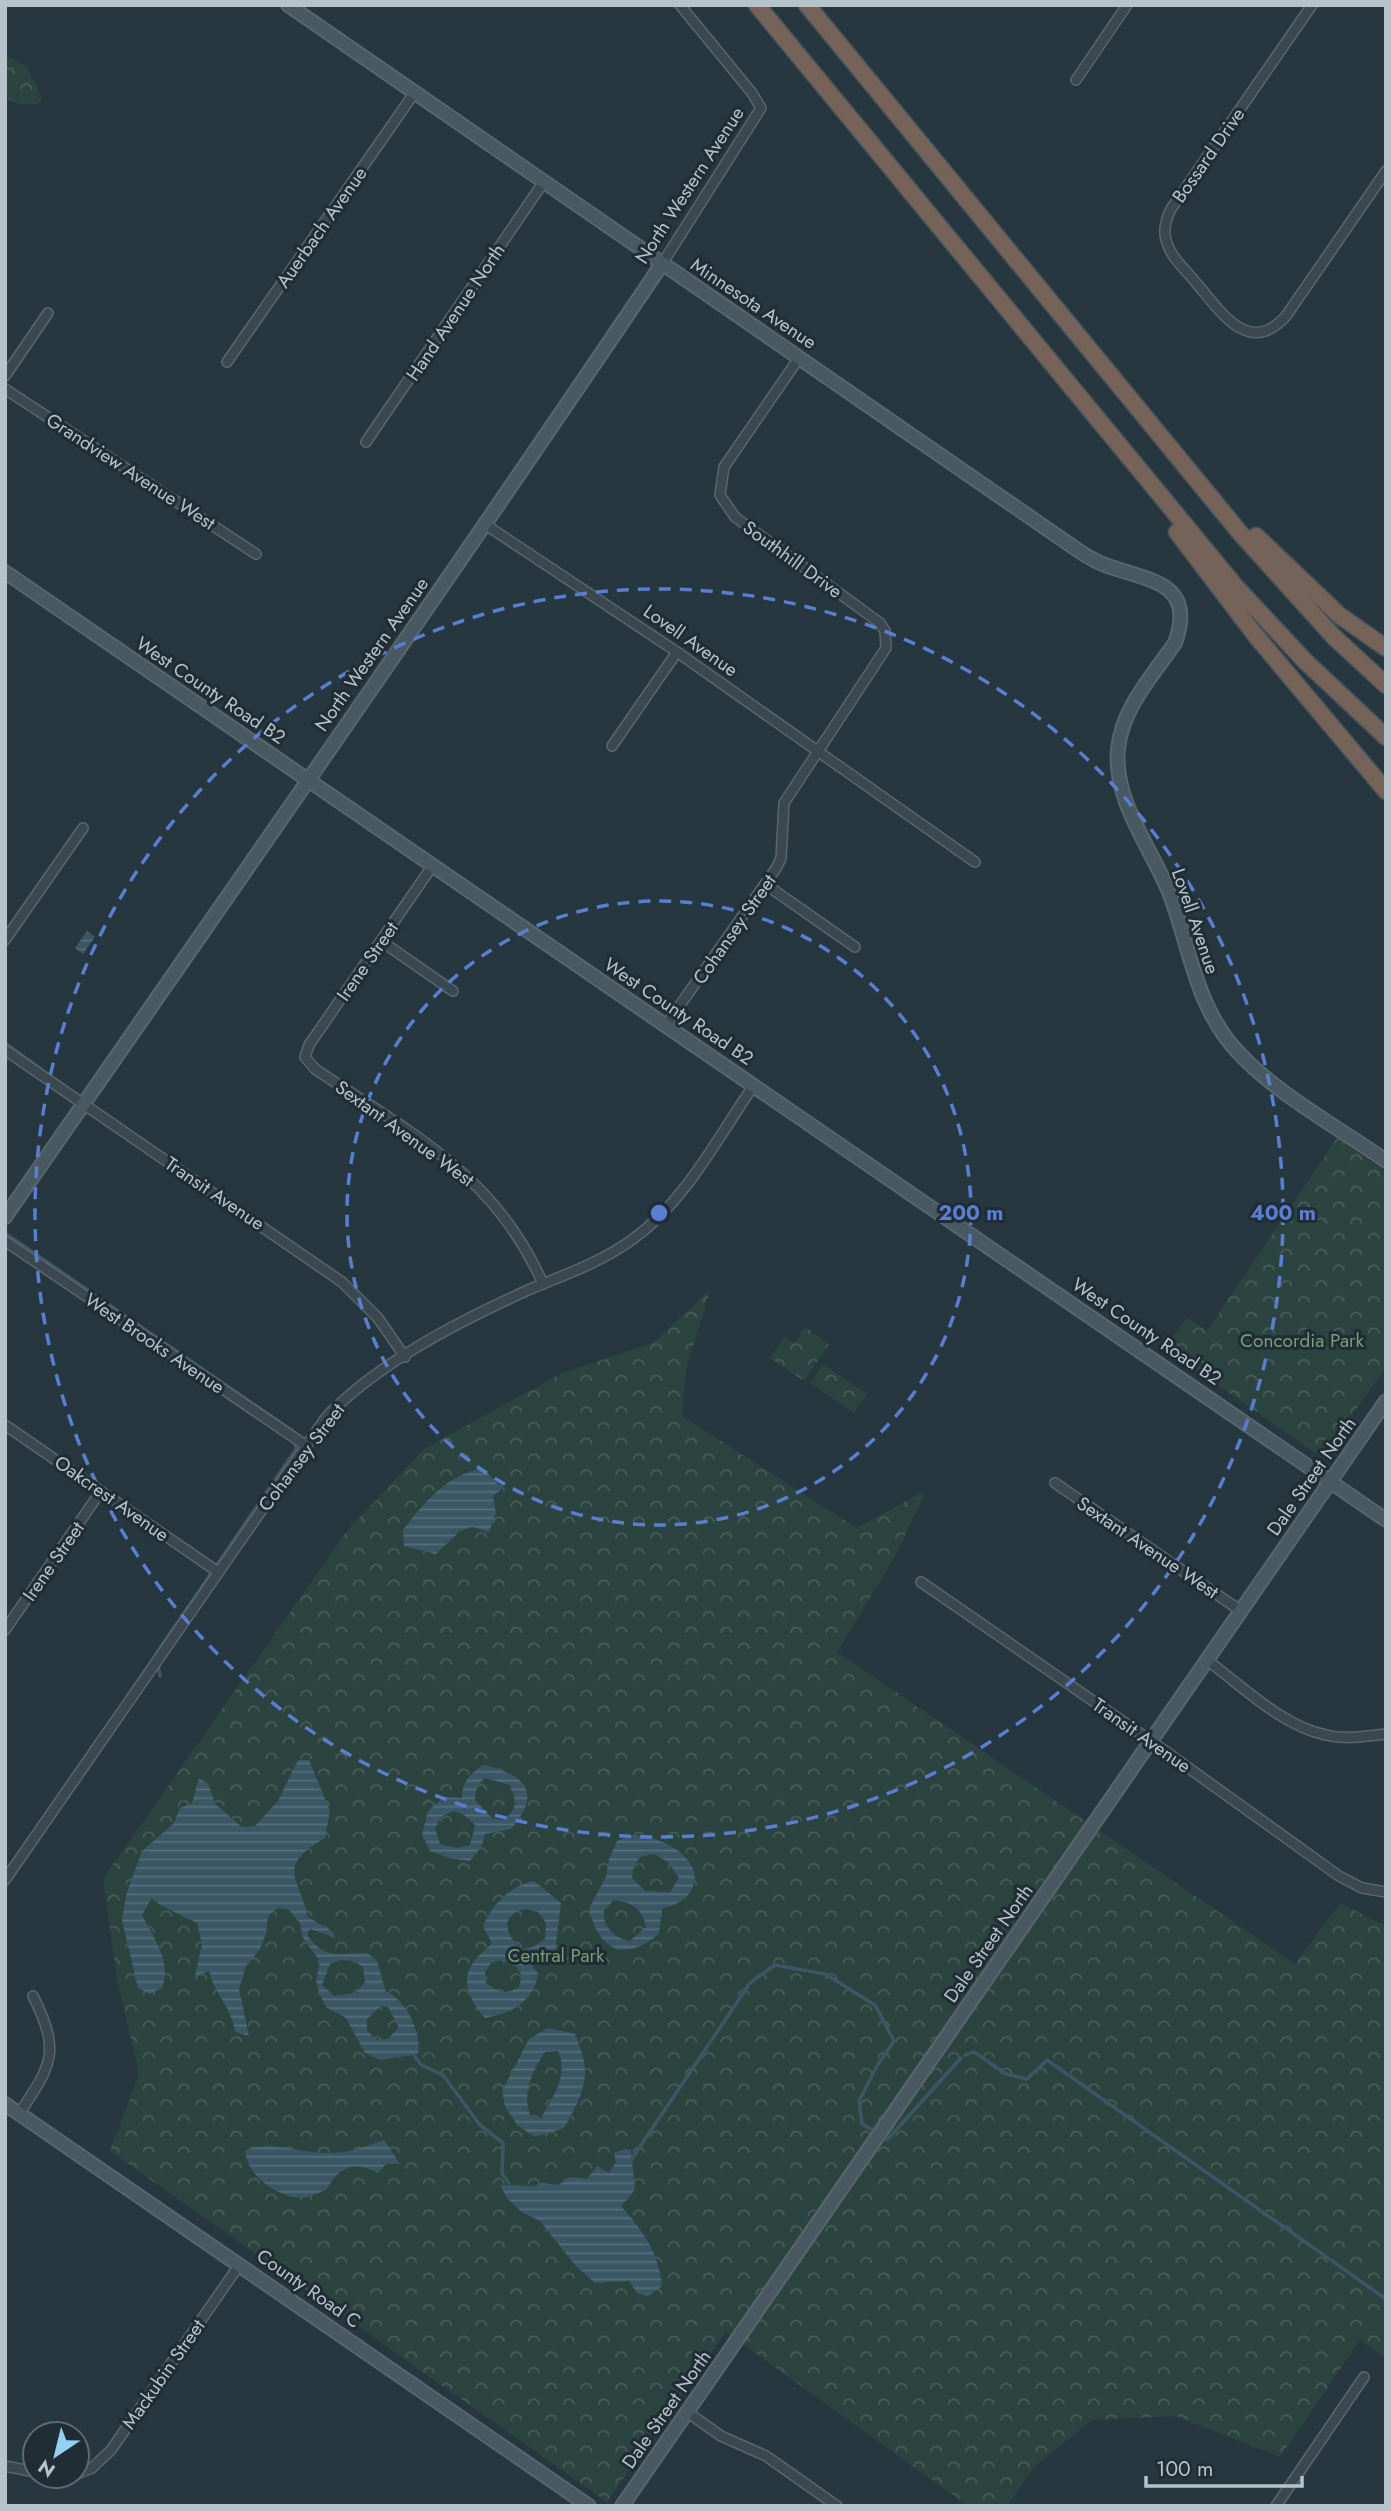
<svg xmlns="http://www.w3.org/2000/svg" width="1391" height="2511" font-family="Jost,sans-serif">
	<defs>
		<pattern id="park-crowns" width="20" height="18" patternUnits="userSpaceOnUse" patternTransform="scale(1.75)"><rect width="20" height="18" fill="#2c443f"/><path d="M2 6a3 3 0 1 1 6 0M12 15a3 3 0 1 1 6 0" fill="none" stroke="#485d59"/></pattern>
		<pattern id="water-rules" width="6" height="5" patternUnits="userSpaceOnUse" patternTransform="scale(1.75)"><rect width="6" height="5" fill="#3b5765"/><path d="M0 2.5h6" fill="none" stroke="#556e7a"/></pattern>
	</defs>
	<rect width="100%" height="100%" fill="#27373f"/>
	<path fill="url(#park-crowns)" d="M5,55L27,67L42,98L37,104H20L5,98Z
		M1337,1138L1386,1172V1367L1322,1458L1164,1347L1187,1318L1207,1331Z
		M710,1290L686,1370L682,1416L857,1528L921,1493L924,1496L893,1560L837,1652L1295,1964L1340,1903L1386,1926V2358L1360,2340L1280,2457L1176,2416L1092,2420L1034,2467L1007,2506H968L726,2332L607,2502L110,2151L139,2074L117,1980L103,1879L347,1531L424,1449L560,1374L653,1343Z
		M805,1327L829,1344L804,1381L770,1358L784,1337L794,1343Z
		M823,1364L867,1394L854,1413L810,1383Z"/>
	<path fill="url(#water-rules)" fill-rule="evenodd" d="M87,931L95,937L83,954L75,948Z
		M483,1468L502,1489L493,1496L496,1513L489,1532L472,1527L460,1531L436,1554L404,1546L403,1530C424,1502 447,1475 483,1468Z
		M298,1760H309L330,1811L325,1838C276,1867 298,1875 308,1917L333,1932L335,1938L310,1929L307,1935C327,1962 339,1952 368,1953L377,1961L386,1992C406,1999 422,2033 418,2054L380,2060L365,2053L346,2018L326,2007L320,1995L316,1981L320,1961L303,1938L300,1923L288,1909L277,1908L268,1916L266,1934L260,1949L246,1966L239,1989L249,2036L235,2032C232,2008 214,1993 209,1971L195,1976L202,1944L197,1923L160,1905L152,1897L142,1915C154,1938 172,1962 162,1988L150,1994L138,1988L122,1920L126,1895L142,1851L174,1823L180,1808L192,1803L199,1779L208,1783L215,1804L242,1827L255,1826L278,1801ZM341,1960L353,1961L363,1967L365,1982L356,1993L334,1996L322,1985L330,1964ZM381,2006L388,2007L399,2027L388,2039L377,2040L367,2031V2019Z
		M483,1765C525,1774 543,1792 511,1829L485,1834L481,1847L470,1861L449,1858L430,1851L422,1835L428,1811L444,1797L462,1798C462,1782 470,1774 483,1765ZM485,1778L510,1785C517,1801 517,1809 504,1820L492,1818L475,1800L476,1787ZM454,1811L464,1815L475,1825L470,1845L457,1848L440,1844L435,1828L442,1816Z
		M631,1835C650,1835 678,1845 689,1862C705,1885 684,1906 662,1908L659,1934C623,1963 599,1951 589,1908L606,1877L609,1859L617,1841ZM654,1854L668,1862L679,1878L670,1892L645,1891L632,1878L633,1867L640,1857ZM614,1900C632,1903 643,1908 646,1927L630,1941C613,1937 603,1928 604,1910Z
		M534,1881L561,1903L555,1951L533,1961V1967L538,1973C534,2002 512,2013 485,2018C472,2003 459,1982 473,1963C477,1955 486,1951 492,1943L483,1926C492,1905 511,1885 534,1881ZM527,1909L538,1912L546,1923L545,1939L533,1947L523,1949C504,1937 499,1912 527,1909ZM503,1960L517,1967L522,1976L519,1987C505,1995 499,1993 486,1983L485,1972L492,1962Z
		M548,2028L575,2034C593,2074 585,2091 564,2128L535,2137L517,2125L505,2106L502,2091L529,2039ZM558,2051C569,2076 553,2096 541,2118L531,2117C521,2095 532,2071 545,2052Z
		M384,2140L400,2164H386L378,2173C355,2160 338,2167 327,2189C320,2192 309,2198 301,2198C275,2196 248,2176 245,2151C268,2139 300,2153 325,2153C347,2154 364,2147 384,2140Z
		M625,2149L631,2150L635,2190L621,2206C643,2231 659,2253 662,2286L648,2296L637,2293L629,2281L595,2283L575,2265L540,2221L522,2212L507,2198L500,2185L535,2186L542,2183L558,2185L571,2177L587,2179L597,2166L609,2173L616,2162L614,2153Z"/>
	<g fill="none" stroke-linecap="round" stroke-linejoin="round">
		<path stroke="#3b5765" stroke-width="3.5" d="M5,1043L76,1095
			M5,1233L294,1432L296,1449L156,1654L160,1676
			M414,2055L421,2065L443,2075L480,2125L503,2143L502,2174L509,2183
			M965,2055L974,2052L1006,2074L1027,2079L1047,2060L1386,2299
			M887,2140L961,2058
			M629,2163L750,1983L775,1965L825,1974L875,2005L894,2041L877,2066L859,2101L862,2124L871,2129"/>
		<defs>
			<path id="street" d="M1312,5L1171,209C1166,219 1163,229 1166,240C1170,257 1187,271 1197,284C1221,312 1249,357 1286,316L1386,171
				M1076,80L1127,5
				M662,264L761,108L752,93L680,5
				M227,362L415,92
				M5,376L48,313
				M5,389L256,554
				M366,442L543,183
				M486,525L677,652L975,862
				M612,746L677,652
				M433,865L309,1045L305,1057L315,1069C410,1133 495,1174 543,1284
				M765,884L855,947
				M5,940L83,828
				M381,941L453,991
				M666,1025L777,867L781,858L784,803L886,648L885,631L880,623L735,517L720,495L724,467L799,358
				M5,1050L342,1282L378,1318L405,1357
				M5,1241L305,1445
				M5,1425L218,1572
				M1055,1483L1241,1611
				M921,1582L1151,1741L1339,1876L1362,1888L1386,1892
				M5,1630L101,1491
				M1207,1660C1242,1686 1282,1726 1326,1735C1346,1740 1366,1736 1386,1734
				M5,1880L327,1416C381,1361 458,1322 528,1290C564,1275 602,1262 633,1239C685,1202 718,1137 754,1085
				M19,2114C52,2064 61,2052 33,1996
				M687,2412L721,2436L766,2456L837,2506
				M5,2466L35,2472
				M77,2474L92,2468L111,2450L240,2264
				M54,2476H66
				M1276,2506L1364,2377"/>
			<path id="secondary" d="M288,5L1079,551C1088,557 1098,563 1108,566C1149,581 1197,582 1175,643C1153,675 1122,708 1118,749C1113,800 1150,846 1169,892C1190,946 1195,1006 1237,1051C1276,1094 1338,1127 1386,1161
				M5,572L1386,1520
				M5,1217C225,900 446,584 662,264
				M5,2104L589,2506
				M622,2506L1386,1401"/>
			<path id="highway" d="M757,5L1236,587L1305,661L1386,737
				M807,5L1241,534L1334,637L1386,685
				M1177,532L1256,636L1386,791
				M1256,536L1339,615L1386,648"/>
		</defs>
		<use href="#street" stroke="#59666d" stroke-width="12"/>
		<use href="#secondary" stroke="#59666d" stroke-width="16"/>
		<use href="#highway" stroke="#46535a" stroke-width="19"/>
		<use href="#street" stroke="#3b484f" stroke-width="9"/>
		<use href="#secondary" stroke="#495962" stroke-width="12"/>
		<use href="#highway" stroke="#756258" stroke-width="16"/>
	</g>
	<g fill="none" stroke="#5b7dd2" stroke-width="3.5" stroke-dasharray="12 9">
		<circle cx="659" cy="1213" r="312"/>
		<circle cx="659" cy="1213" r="624"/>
	</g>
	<g text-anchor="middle" stroke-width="6" stroke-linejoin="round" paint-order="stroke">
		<g font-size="19" fill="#b7c3ca" stroke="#202d34">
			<text transform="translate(1208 155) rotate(-55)" y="7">Bossard Drive</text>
			<text transform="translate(689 185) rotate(-57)" y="7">North Western Avenue</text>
			<text transform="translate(321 227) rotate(-55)" y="7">Auerbach Avenue</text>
			<text transform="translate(754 303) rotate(34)" y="7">Minnesota Avenue</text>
			<text transform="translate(455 312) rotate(-56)" y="7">Hand Avenue North</text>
			<text transform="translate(131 471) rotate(33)" y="7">Grandview Avenue West</text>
			<text transform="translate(793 559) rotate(36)" y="7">Southhill Drive</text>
			<text transform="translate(691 640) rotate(35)" y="7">Lovell Avenue</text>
			<text transform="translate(371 654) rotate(-55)" y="7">North Western Avenue</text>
			<text transform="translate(211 690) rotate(34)" y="7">West County Road B2</text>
			<text transform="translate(1196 921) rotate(71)" y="7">Lovell Avenue</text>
			<text transform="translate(734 929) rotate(-55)" y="7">Cohansey Street</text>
			<text transform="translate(367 961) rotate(-55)" y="7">Irene Street</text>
			<text transform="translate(679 1011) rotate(34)" y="7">West County Road B2</text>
			<text transform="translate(405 1133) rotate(36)" y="7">Sextant Avenue West</text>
			<text transform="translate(215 1193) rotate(34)" y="7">Transit Avenue</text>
			<text transform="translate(1147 1331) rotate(34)" y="7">West County Road B2</text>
			<text transform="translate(155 1343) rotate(34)" y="7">West Brooks Avenue</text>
			<text transform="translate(301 1457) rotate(-53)" y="7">Cohansey Street</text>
			<text transform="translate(1311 1476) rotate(-55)" y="7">Dale Street North</text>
			<text transform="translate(112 1498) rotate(35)" y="7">Oakcrest Avenue</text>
			<text transform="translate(1148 1547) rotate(34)" y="7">Sextant Avenue West</text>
			<text transform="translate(53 1561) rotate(-55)" y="7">Irene Street</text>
			<text transform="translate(1142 1735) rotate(35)" y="7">Transit Avenue</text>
			<text transform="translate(988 1943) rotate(-55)" y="7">Dale Street North</text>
			<text transform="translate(309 2288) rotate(35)" y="7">County Road C</text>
			<text transform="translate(163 2374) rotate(-55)" y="7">Mackubin Street</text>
			<text transform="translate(666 2409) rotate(-55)" y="7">Dale Street North</text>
		</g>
		<g font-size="19" fill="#779e77" stroke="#202d34">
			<text x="1302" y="1347">Concordia Park</text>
			<text x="556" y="1962">Central Park</text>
		</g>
	</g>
	<circle cx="659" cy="1213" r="10" fill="#5b7dd2" stroke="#202d34" stroke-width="3.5"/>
	<g font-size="21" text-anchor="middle" font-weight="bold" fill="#5b7dd2" stroke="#202d34" stroke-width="6" stroke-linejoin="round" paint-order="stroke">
		<text x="971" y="1220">200 m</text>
		<text x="1283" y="1220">400 m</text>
	</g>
	<rect width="1391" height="2511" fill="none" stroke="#b7c3ca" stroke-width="14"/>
	<g transform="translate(56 2455) rotate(215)"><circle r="33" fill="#202d34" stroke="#5c6970" stroke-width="2"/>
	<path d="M0-5L12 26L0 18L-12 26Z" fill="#93d0f3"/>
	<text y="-10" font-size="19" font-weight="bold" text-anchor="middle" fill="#b7c3ca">N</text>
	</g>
	<path d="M1146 2476v10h156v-10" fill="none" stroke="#b7c3ca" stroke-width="3.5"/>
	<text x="1156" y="2476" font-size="21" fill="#b7c3ca" stroke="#202d34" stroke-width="5" paint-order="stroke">100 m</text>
</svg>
